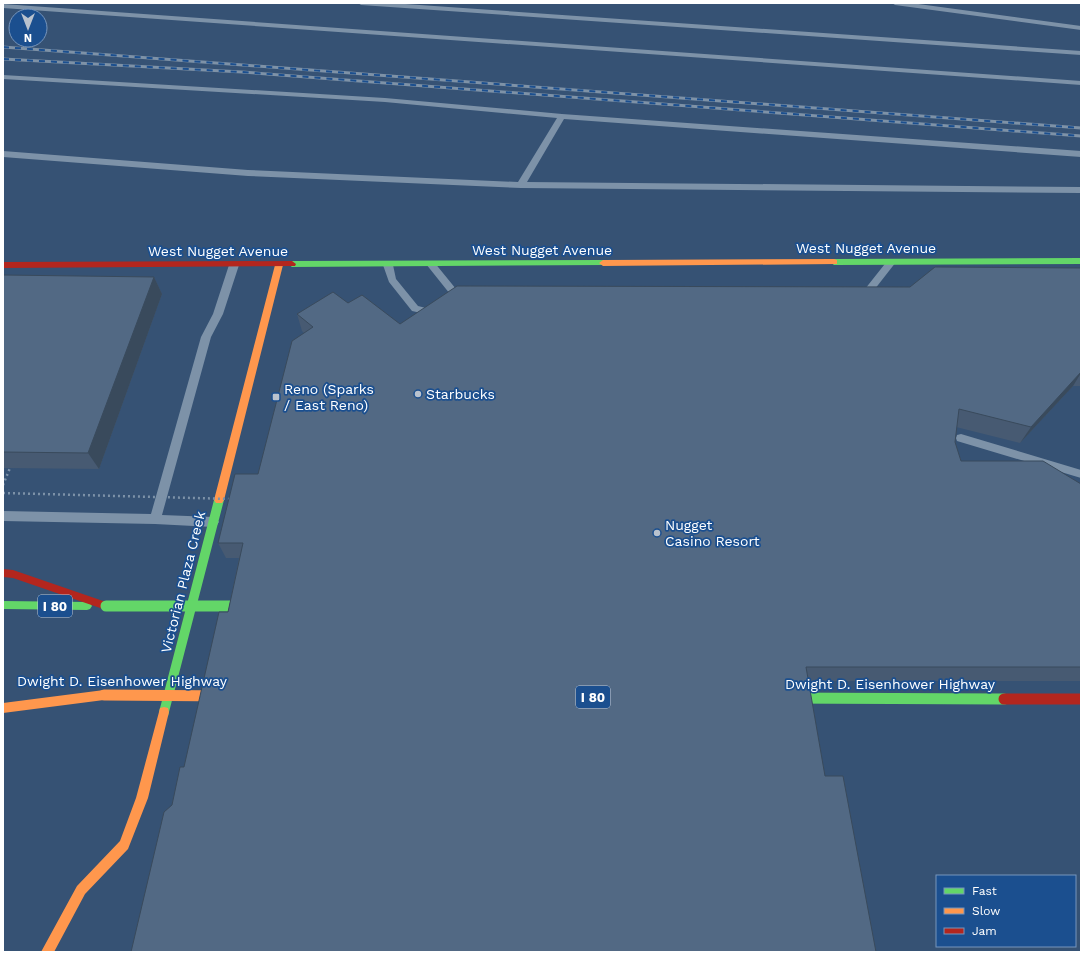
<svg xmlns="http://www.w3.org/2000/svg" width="1084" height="955" font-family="'Work Sans',sans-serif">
	<rect width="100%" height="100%" fill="#365274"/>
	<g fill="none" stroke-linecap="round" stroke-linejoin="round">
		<path stroke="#7d92a8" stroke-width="2.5" stroke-dasharray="2 3" stroke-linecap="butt" d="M3,485L10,468"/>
		<path fill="#7d92a8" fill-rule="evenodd" d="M358,3H391L1081,51V55L361,5Z
			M892,3H911L1081,26V30L895,5Z
			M3,4L1081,81V85L3,8Z
			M3,75L385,98L562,114L1081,151V157L564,119L527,182L1081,187V193L521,188L248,176L3,157V151L248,170L518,182L557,118L385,102L3,79Z
			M891,259L896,262L871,294H857L855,292L857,290L865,289L888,260Z
			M431,261L434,262L456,289L468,290L470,292L468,294H450L426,264Z
			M234,262L239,265L223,314L211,337L162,515L213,517L217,519L219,522L217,525L213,527L155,524L3,521V511L151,514L201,337L213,314L229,265Z
			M388,262L393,265L396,279L418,306L438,311L440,313L438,315L435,316L412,311L389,282L383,265Z
			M961,434L1081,470V478L957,441L956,438L957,435Z"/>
		<path fill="#63d668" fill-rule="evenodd" d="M1081,258V264L834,265L830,262L834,259Z
			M603,260L606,261V265L292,267L288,264L292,261Z
			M219,496L222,497L224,500L169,712L168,716L164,717L160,716L159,712L214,500L216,497Z
			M3,601L87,602L90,603L92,606L90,609L87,610L3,609Z"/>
		<path fill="#ff974d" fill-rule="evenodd" d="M834,259L837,260V264L603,266L599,263L603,260Z
			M279,262L283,265L224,500L222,503H216L214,500L275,265Z
			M104,690L108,691L109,695L108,699L104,700L3,713V703Z
			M164,707L168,708L169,712L148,798L128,849L85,894L54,952H41L77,886L120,841L136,798L159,712L160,708Z"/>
		<path fill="#b3261e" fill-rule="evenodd" d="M292,261L296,264L295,266L3,268V262Z
			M3,569L13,570L106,602L109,603L111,606L109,609L106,610L13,578L3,577Z"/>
		<defs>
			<path id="rail" d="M3,47L1081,128
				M3,59L242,72L1081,136"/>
		</defs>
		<use href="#rail" stroke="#7e92a7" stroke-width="3"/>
		<use href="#rail" stroke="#1b4f8f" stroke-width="2" stroke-dasharray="6" stroke-linecap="butt"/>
		<path stroke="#7d92a8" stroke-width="2.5" stroke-dasharray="2 3" stroke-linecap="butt" d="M3,493L232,499"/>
		<path stroke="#63d668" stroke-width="11" d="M106,606H258
			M781,698L1004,699"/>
		<path stroke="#ff974d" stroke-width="11" d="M104,695L231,696"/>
		<path stroke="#b3261e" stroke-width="11" d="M1004,699H1081"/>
	</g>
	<path fill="#475a72" d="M1081,268V386H1073L1020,443L956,427L955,442L961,461L1081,484V681H808L172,805L184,767L228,612L239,558H226L218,543L258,474L304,333L302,331L297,314L348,303L400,324L910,287Z
		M3,275L154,277L162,294L99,469L3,468Z"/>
	<path fill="#394a5c" d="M154,277L162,294L99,469L88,453Z
		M1081,372V373L1073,386L1020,443L1031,427Z"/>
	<path fill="#526984" stroke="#394a5c" d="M935,267L1081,268V372L1031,427L959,409L955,442L961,461H1043L1081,484V667H806L825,776H843L876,952H131L164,812L172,805L180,767H184L219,612H228L243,543H218L235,474H258L292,341L313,327L297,314L333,292L348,303L362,295L400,324L457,286L910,287Z
		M3,275L154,277L88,453L3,452Z"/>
	<g fill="#b9c2ce" stroke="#1b4f8f" stroke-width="1.5">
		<circle cx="418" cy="394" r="4"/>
		<rect x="272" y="393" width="8" height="8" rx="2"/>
		<circle cx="657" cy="533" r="4"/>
	</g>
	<g text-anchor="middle" stroke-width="3.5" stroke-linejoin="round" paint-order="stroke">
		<g fill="#1b4f8f" stroke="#bbcadd" stroke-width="1">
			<rect x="38" y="595" width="34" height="22" rx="3"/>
			<rect x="576" y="686" width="34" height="22" rx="3"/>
		</g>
		<g font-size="13" font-weight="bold" fill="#fff">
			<text x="55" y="611">I 80</text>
			<text x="593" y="702">I 80</text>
		</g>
		<g font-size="14" fill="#fff" stroke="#1b4f8f">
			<text x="866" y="253">West Nugget Avenue</text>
			<text x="542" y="255">West Nugget Avenue</text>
			<text x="218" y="256">West Nugget Avenue</text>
			<text transform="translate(183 582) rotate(-76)" y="5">Victorian Plaza Creek</text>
			<text x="122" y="686">Dwight D. Eisenhower Highway</text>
			<text x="890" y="689">Dwight D. Eisenhower Highway</text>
		</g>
		<g font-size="14" fill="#fff" stroke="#1b4f8f" text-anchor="start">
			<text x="284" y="394">Reno (Sparks<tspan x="284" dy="16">/ East Reno)</tspan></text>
			<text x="426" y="399">Starbucks</text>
			<text x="665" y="530">Nugget<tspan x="665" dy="16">Casino Resort</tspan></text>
		</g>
	</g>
	<rect width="1084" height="955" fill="none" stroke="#ffffff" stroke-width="8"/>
	<rect x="936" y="875" width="140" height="72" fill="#1b4f8f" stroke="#7695bc"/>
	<rect x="944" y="888" width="20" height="6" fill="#63d668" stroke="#7695bc"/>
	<text x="972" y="895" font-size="12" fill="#ffffff">Fast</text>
	<rect x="944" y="908" width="20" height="6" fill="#ff974d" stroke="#7695bc"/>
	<text x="972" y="915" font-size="12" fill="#ffffff">Slow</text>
	<rect x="944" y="928" width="20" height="6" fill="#b3261e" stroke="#7695bc"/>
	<text x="972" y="935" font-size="12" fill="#ffffff">Jam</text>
	<g transform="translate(28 28) rotate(180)"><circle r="19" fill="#1b4f8f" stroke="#7695bc"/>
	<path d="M0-3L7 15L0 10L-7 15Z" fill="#b9c2ce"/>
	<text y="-6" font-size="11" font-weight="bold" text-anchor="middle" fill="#ffffff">N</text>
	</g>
</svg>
